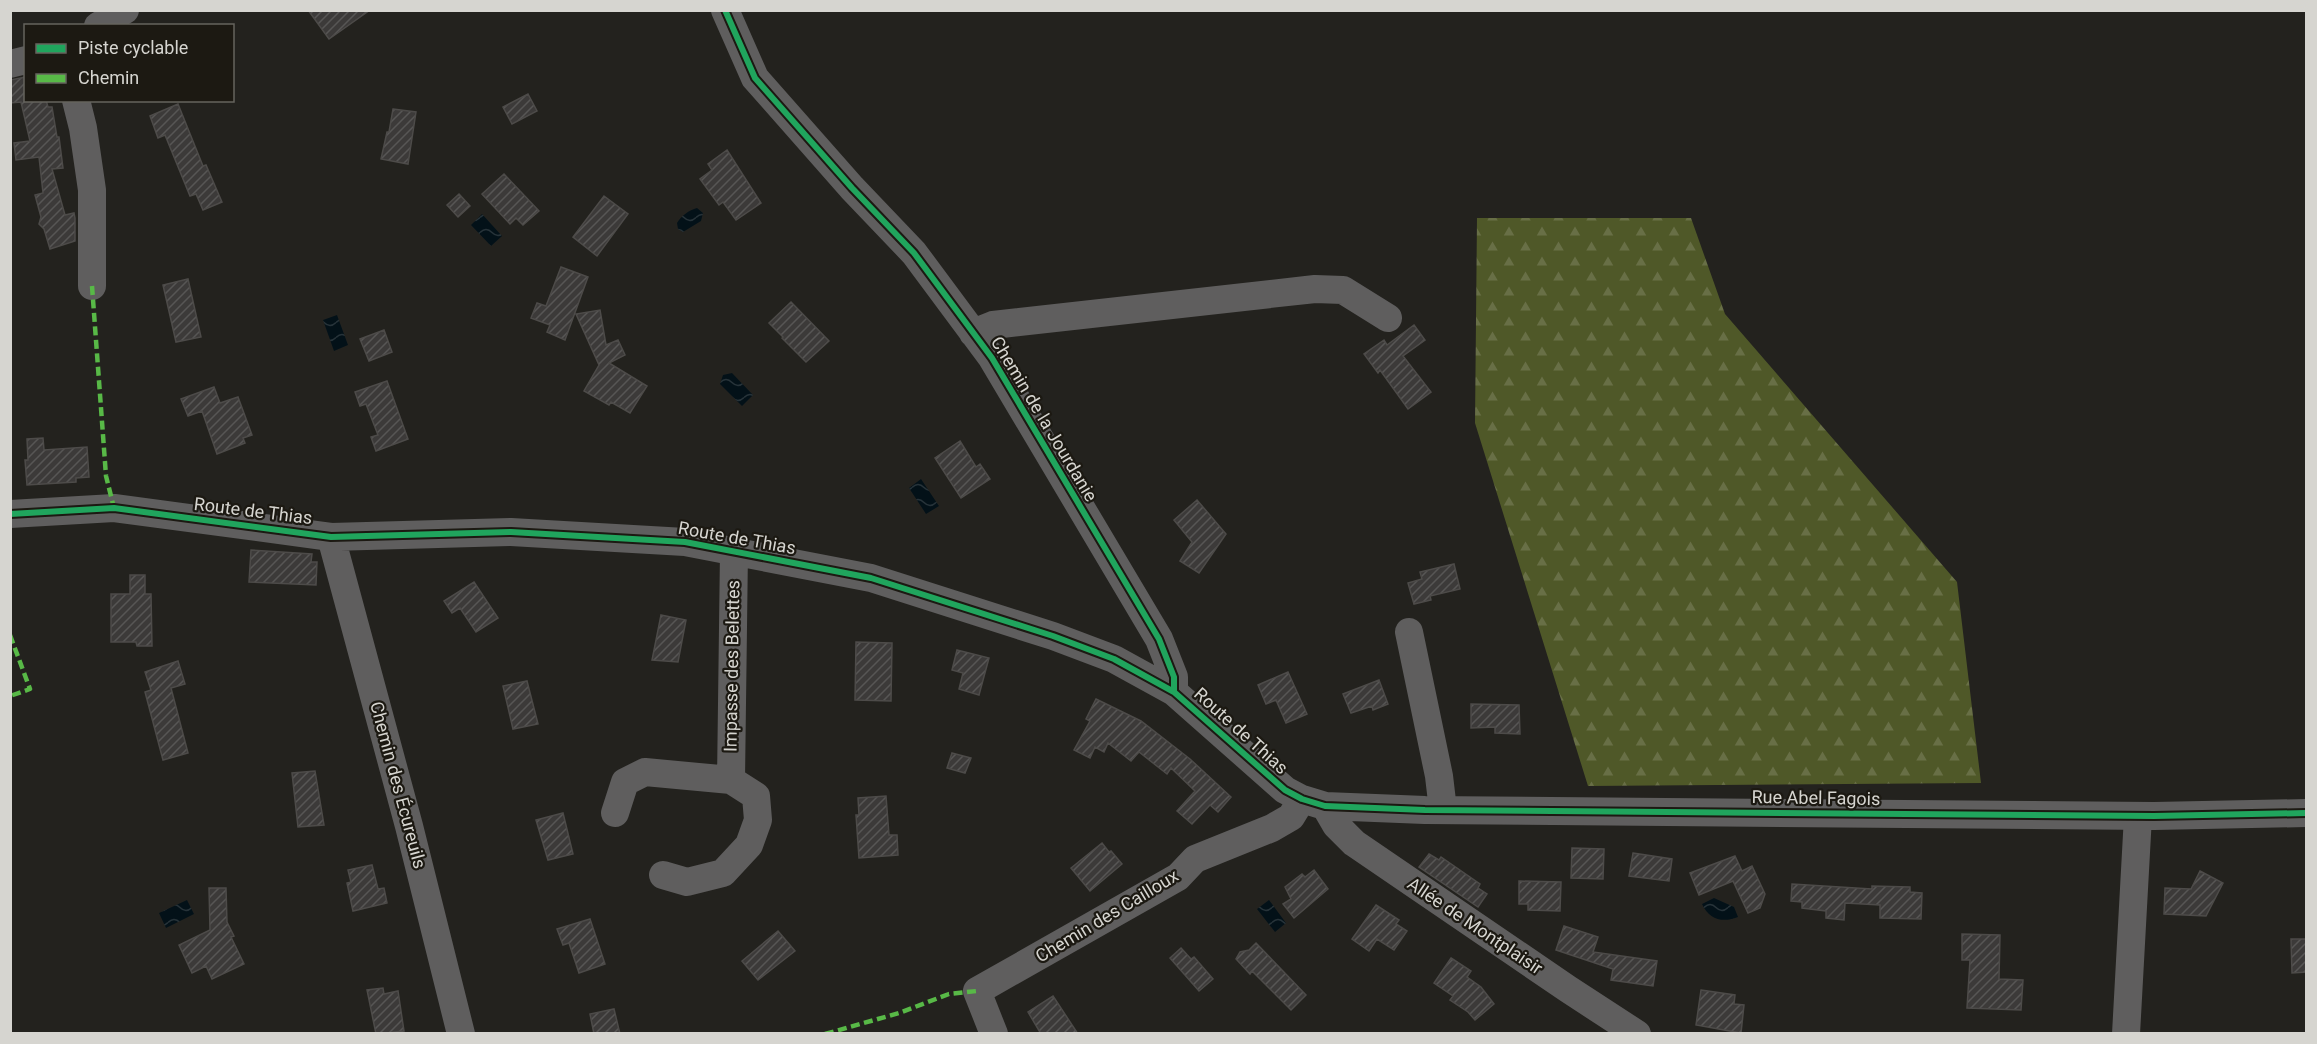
<svg xmlns="http://www.w3.org/2000/svg" width="2317" height="1044" font-family="Roboto,sans-serif">
	<defs>
		<pattern id="forest-firs" width="22" height="20" patternUnits="userSpaceOnUse" patternTransform="scale(1.5)"><rect width="22" height="20" fill="#4f5828"/><path d="M5 1l3.5 6h-7zM16 11l3.5 6h-7z" fill="#686f46"/></pattern>
		<pattern id="water-waves" width="16" height="10" patternUnits="userSpaceOnUse" patternTransform="scale(1.5)"><rect width="16" height="10" fill="#031118"/><path d="M0 5q4-4 8 0t8 0" fill="none" stroke="#273339"/></pattern>
		<pattern id="building-hatch" width="6" height="6" patternUnits="userSpaceOnUse" patternTransform="scale(1.5)"><rect width="6" height="6" fill="#3c3a39"/><path d="M-1 1l2-2M0 6l6-6M5 7l2-2" fill="none" stroke="#575655"/></pattern>
	</defs>
	<rect width="100%" height="100%" fill="#23221e"/>
	<path fill="url(#forest-firs)" d="M1477,218H1691L1725,314L1957,582L1981,783L1588,786L1475,423Z"/>
	<path fill="url(#water-waves)" d="M697,208L703,213L701,221L683,232L678,229L677,223C681,216 689,210 697,208Z
		M482,214L502,236L491,246L471,225Z
		M337,315L348,345L334,351L323,320Z
		M732,373L753,395L742,406L720,384L723,375Z
		M921,479L939,506L926,514L909,488Z
		M1714,898L1734,907L1738,917C1723,923 1709,920 1702,904Z
		M187,900L194,914L166,928L159,913Z
		M1269,900L1286,923L1275,932L1257,909Z"/>
	<path fill="url(#building-hatch)" stroke="#4d4b49" stroke-width="1.5" d="M308,10H370L329,39Z
		M26,77V100H46L48,107H52L57,137H59L63,168L52,169L65,215L74,213L75,218V241L50,249L44,229L39,224L41,217L35,195L43,193L39,157L16,160L14,143L30,141L21,102L10,103V80Z
		M528,94L537,111L512,124L503,107Z
		M178,104L203,166L206,165L222,202L203,210L196,194L190,196L165,135L158,138L150,116Z
		M393,109L416,112L408,164L381,159L387,132H389Z
		M727,150L761,203L736,220L723,202L719,205L700,179L712,170L708,164Z
		M504,174L539,211L523,225L516,218L510,224L482,194Z
		M459,194L470,206L458,217L447,205Z
		M604,196L628,214L597,256L573,237Z
		M561,267L588,277L565,340L547,332L550,325L531,318L537,303L546,306Z
		M188,279L201,337L176,342L163,285Z
		M791,302L829,341L806,362L782,338L783,337L769,323Z
		M600,310L606,345L618,340L625,355L609,363L647,386L630,413L611,402L609,405L584,391L599,365L576,314Z
		M1414,325L1425,340L1403,356L1431,392L1408,409L1380,370L1378,373L1364,354L1384,340L1387,345Z
		M384,330L392,352L369,361L360,339Z
		M387,381L408,439L376,451L371,437L378,435L366,404L360,406L355,392Z
		M214,387L220,403L238,397L252,435L243,438L245,443L217,454L202,411L188,416L181,399Z
		M43,438L44,450L87,447L89,477L76,478V482L27,485L25,460H28L27,439Z
		M960,441L976,467L980,464L990,479L961,498L935,458Z
		M1197,500L1226,534L1199,573L1180,561L1192,542L1174,520Z
		M251,550L312,554L311,562H317L316,585L249,582Z
		M1454,564L1460,589L1430,596L1431,600L1414,604L1408,583L1422,579L1420,572Z
		M130,575H145V594H151L152,646H137L136,642H111V594H130Z
		M474,582L498,618L476,632L460,608L452,613L444,601Z
		M661,615L686,620L678,662L652,660Z
		M856,642L892,643L891,701L855,700Z
		M957,650L989,658L979,695L959,689L963,673L952,670Z
		M178,661L185,684L171,688L188,753L163,760L145,692L151,690L145,672Z
		M1288,672L1307,714L1286,723L1276,700L1266,704L1258,685Z
		M1379,680L1388,704L1373,710L1372,706L1351,713L1343,694Z
		M527,681L538,724L513,729L503,686Z
		M1096,699L1141,721L1190,759L1231,797L1218,812L1210,805L1192,824L1177,811L1195,791L1171,768L1167,774L1139,752L1131,761L1108,743L1104,752L1095,747L1090,758L1074,750L1090,721L1086,719Z
		M1471,704L1519,705L1520,734L1495,733V727L1471,728Z
		M952,753L971,758L965,773L947,768Z
		M315,771L324,825L298,827L292,773Z
		M886,796L889,835H897L898,855L859,858L856,815H859L858,798Z
		M563,813L573,854L548,860L536,820Z
		M1102,843L1109,852L1111,851L1122,864L1090,891L1071,868Z
		M1572,848L1604,849L1603,879L1571,878Z
		M1633,853L1672,859L1669,881L1629,876Z
		M1429,854L1439,860L1441,857L1480,884L1478,888L1487,894L1478,907L1419,867Z
		M1735,856L1742,871L1752,866L1765,894L1760,908L1748,913L1733,881L1699,895L1690,873Z
		M372,865L378,889L384,888L387,903L353,911L347,883L351,882L348,870Z
		M1314,870L1328,889L1294,918L1283,904L1291,899L1285,887L1302,874L1305,877Z
		M2200,871L2223,883L2206,916L2164,914L2165,888L2191,889Z
		M1519,881L1561,882L1560,911L1528,910V904H1519Z
		M1792,884L1872,889V886L1910,887V892L1922,893L1921,919L1880,918V905L1845,903L1844,920L1826,918V911L1802,908V902L1791,901Z
		M209,888H226L227,922L234,936L231,937L244,964L212,979L206,966L192,973L179,945L210,930Z
		M1376,905L1399,920L1396,924L1407,931L1394,950L1377,939L1369,951L1352,939Z
		M590,919L605,964L579,973L569,943L563,945L557,929Z
		M1564,926L1598,937L1593,952L1657,961L1653,986L1611,980L1613,969L1556,950Z
		M778,931L795,951L758,980L742,961Z
		M1962,934L2000,935L1999,979L2023,980L2021,1010L1967,1008L1970,960H1962Z
		M2291,939H2307V972L2292,973Z
		M1256,943L1306,995L1291,1010L1252,971L1250,974L1236,959L1240,952L1249,950Z
		M1181,948L1191,959L1194,957L1213,979L1199,991L1170,958Z
		M1451,958L1471,971L1467,977L1481,987L1494,1004L1475,1020L1468,1012L1450,1000L1453,996L1434,983Z
		M383,988L384,994L398,991L404,1031L376,1034L367,990Z
		M1701,990L1735,995L1734,1004L1744,1005L1741,1033L1696,1025Z
		M1053,996L1078,1034H1041L1028,1012Z
		M614,1009L620,1034H594L590,1014Z"/>
	<g fill="none" stroke-linecap="round" stroke-linejoin="round">
		<path stroke="#5f5e5e" stroke-width="28" d="M725,10L755,78L852,188L914,253L992,358L1159,639L1174,677V692
			M98,26L125,10
			M10,64L26,60
			M76,100L83,128L92,190V286
			M973,333L993,325L1315,289L1343,290L1388,318
			M10,514L114,508L331,537L511,532L685,542L871,578L1053,636L1114,659L1174,692L1285,790L1302,799L1325,806L1425,810L2154,816L2306,813
			M331,537L409,826L461,1034
			M1409,632L1439,776L1443,810
			M1325,806L1336,825L1354,843L1568,989L1637,1034
			M615,813L625,782L645,772L731,780
			M663,875L687,882L723,873L749,845L758,820L756,796L731,780L734,551
			M994,1034L977,991L1178,877L1195,859L1272,828L1291,817L1302,799
			M2126,1034L2138,816"/>
		<path stroke="#58b947" stroke-width="4.5" stroke-dasharray="9 4.5" stroke-linecap="butt" d="M92,286L106,476L114,508
			M10,635L30,689L10,696
			M825,1034L899,1013L949,994L977,991"/>
		<defs>
			<path id="cycleway" d="M725,10L755,78L852,188L914,253L992,358L1159,639L1174,677V692
				M10,514L114,508L331,537L511,532L685,542L871,578L1053,636L1114,659L1174,692L1285,790L1302,799L1325,806L1425,810L2154,816L2306,813"/>
		</defs>
		<use href="#cycleway" stroke="#1c1912" stroke-width="10"/>
		<use href="#cycleway" stroke="#20a55d" stroke-width="6"/>
	</g>
	<g text-anchor="middle" stroke-width="4.5" stroke-linejoin="round" paint-order="stroke">
		<g font-size="18" fill="#d6d5d0" stroke="#1c1912">
			<text transform="translate(1044 419) rotate(59)" y="6">Chemin de la Jourdanie</text>
			<text transform="translate(253 511) rotate(7)" y="6">Route de Thias</text>
			<text transform="translate(737 538) rotate(10)" y="6">Route de Thias</text>
			<text transform="translate(732 666) rotate(-89)" y="6">Impasse des Belettes</text>
			<text transform="translate(1241 731) rotate(42)" y="6">Route de Thias</text>
			<text transform="translate(398 785) rotate(75)" y="6">Chemin des Écureuils</text>
			<text transform="translate(1816 798) rotate(1)" y="6">Rue Abel Fagois</text>
			<text transform="translate(1107 916) rotate(-31)" y="6">Chemin des Cailloux</text>
			<text transform="translate(1475 926) rotate(34)" y="6">Allée de Montplaisir</text>
		</g>
	</g>
	<rect width="2317" height="1044" fill="none" stroke="#d6d5d0" stroke-width="24"/>
	<rect x="24" y="24" width="210" height="78" fill="#1c1912" stroke="#66645e" stroke-width="1.5"/>
	<rect x="36" y="44" width="30" height="9" fill="#20a55d" stroke="#66645e" stroke-width="1.5"/>
	<text x="78" y="54" font-size="18" fill="#d6d5d0">Piste cyclable</text>
	<rect x="36" y="74" width="30" height="9" fill="#58b947" stroke="#66645e" stroke-width="1.5"/>
	<text x="78" y="84" font-size="18" fill="#d6d5d0">Chemin</text>
</svg>
